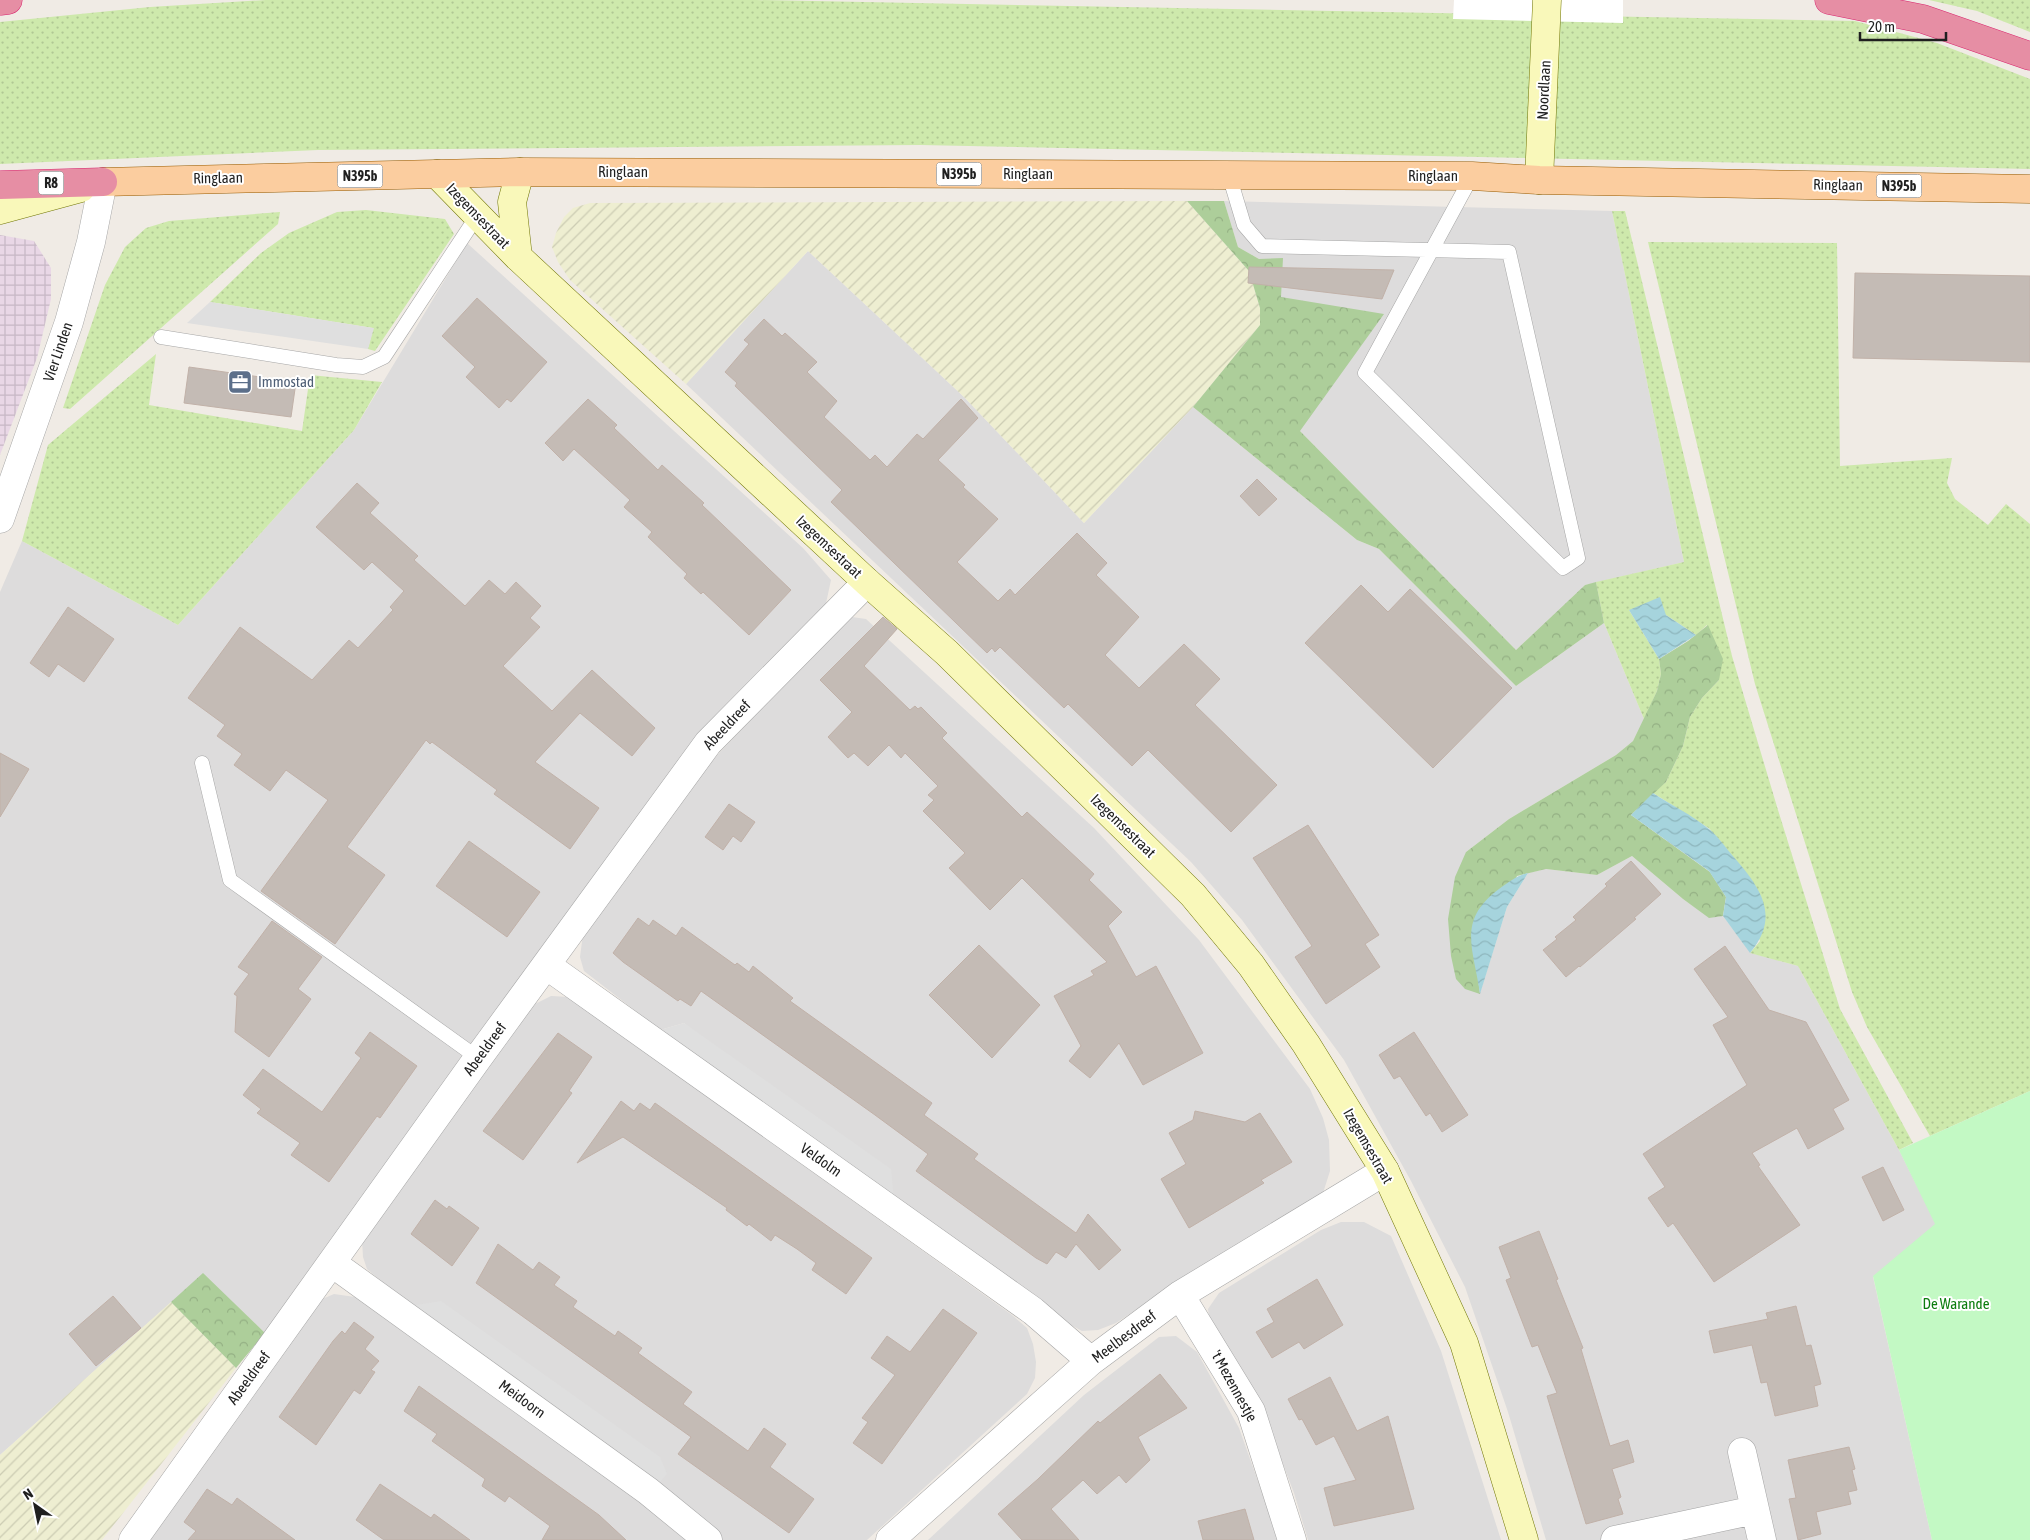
<svg xmlns="http://www.w3.org/2000/svg" width="2030" height="1540" font-family="'Asap Condensed',sans-serif">
	<defs>
		<pattern id="industrial-grid" width="8" height="8" patternUnits="userSpaceOnUse" patternTransform="scale(1.25)"><rect width="8" height="8" fill="#e9d7e6"/><path d="M0 4h8M4 0v8" fill="none" stroke="#c7b8c5"/></pattern>
		<pattern id="farmland-furrows" width="10" height="10" patternUnits="userSpaceOnUse" patternTransform="scale(1.25)"><rect width="10" height="10" fill="#eeeed1"/><path d="M-1 1l2-2M0 10L10 0M9 11l2-2" fill="none" stroke="#ccccb3"/></pattern>
		<pattern id="grass-dots" width="8" height="8" patternUnits="userSpaceOnUse" patternTransform="scale(1.25)"><rect width="8" height="8" fill="#cee9ac"/><path d="M2 2h.1M6 6h.1" fill="none" stroke="#b0c794" stroke-width="1.8" stroke-linecap="round"/></pattern>
		<pattern id="forest-crowns" width="20" height="18" patternUnits="userSpaceOnUse" patternTransform="scale(1.25)"><rect width="20" height="18" fill="#adce9a"/><path d="M2 6a3 3 0 1 1 6 0M12 15a3 3 0 1 1 6 0" fill="none" stroke="#94b084"/></pattern>
		<pattern id="water-waves" width="16" height="10" patternUnits="userSpaceOnUse" patternTransform="scale(1.25)"><rect width="16" height="10" fill="#a6d4dd"/><path d="M0 5q4-4 8 0t8 0" fill="none" stroke="#8eb6bd"/></pattern>
	</defs>
	<rect width="100%" height="100%" fill="#f0ebe5"/>
	<path fill="#dddcdc" d="M1224,201L1612,211L1684,562L1585,585L1516,650L1300,431L1281,297L1259,259L1238,247Z
		M467,243L803,548L831,580L825,608L265,1333L203,1274L0,1455V592L22,541L178,625L354,430Z
		M808,251L964,397L1084,523L1193,407L1357,540L1379,549L1516,686L1604,623L1644,719L1633,741L1616,755L1509,819L1466,852L1480,993L1507,907L1528,873L1546,869L1597,875L1632,856L1683,899L1709,917L1723,916L1751,953L1798,966L1899,1150L1936,1224L1873,1277L1932,1540H1546L1508,1412L1465,1287L1411,1181L1344,1060L1242,920L1191,862L686,384Z
		M852,617L866,619L1094,828L1199,940L1310,1089L1323,1118L1329,1140L1330,1171L1323,1193L1161,1293L1116,1323L1098,1330L1082,1331L1060,1319L894,1200L684,1023L660,1030L584,971L580,957L583,934L704,769L843,623Z
		M551,996L569,997L1012,1315L1027,1328L1033,1344L1036,1362L1035,1378L1027,1394L867,1540H720L410,1306L367,1269L363,1257L362,1240L531,1006Z
		M1341,1222H1364L1391,1236L1441,1351L1501,1540H1308L1294,1493L1259,1402L1210,1323L1208,1309L1219,1293L1321,1230Z
		M334,1294L355,1297L657,1512L686,1540H150L152,1530L313,1303Z
		M1176,1336L1197,1352L1239,1428L1279,1540H928L1084,1395L1159,1337Z"/>
	<path fill="url(#industrial-grid)" d="M0,235L34,241L51,268V299L37,358L0,455Z"/>
	<path fill="url(#farmland-furrows)" d="M1187,201L1249,271L1260,308V325L1193,407L1084,523L964,397L808,251L686,384L570,280L558,262L552,247L556,233L564,217L573,208L590,203Z
		M171,1302L236,1368L102,1540H0V1455Z"/>
	<path fill="url(#grass-dots)" d="M266,0H756L1855,21L1937,43L2030,79V169L920,145L318,150L0,164V22L150,7Z
		M1929,0H2030V32L1977,11Z
		M366,210L445,219L454,234L375,351L368,349L373,328L210,302L261,253L289,233L337,212Z
		M1612,211H1625L1732,656L1778,810L1840,1009L1913,1143L1899,1150L1798,966L1750,953L1760,941L1710,829L1653,793L1666,782L1683,746L1690,717L1702,698L1719,680L1707,625L1696,635L1666,615L1629,610L1659,659L1661,674L1657,691L1644,719L1604,623L1596,582L1684,562Z
		M280,212L278,224L70,409L63,408L105,285L125,247L146,228L169,221Z
		M1648,242L1837,243L1840,466L1952,458L1947,483L1955,499L1988,525L2006,504L2030,524V1091L1930,1136L1867,1027L1852,992L1755,684Z
		M156,354L149,405L302,431L310,375L382,382L354,430L178,625L22,541L48,445Z"/>
	<path fill="url(#forest-crowns)" d="M1187,201H1224L1238,247L1259,259L1283,258L1281,297L1384,314L1300,431L1516,650L1585,585L1596,582L1604,623L1516,686L1379,549L1357,540L1193,407L1260,325V308L1249,271Z
		M1708,625L1723,659L1719,680L1702,698L1690,717L1683,746L1666,782L1631,815L1710,872L1726,897L1723,916L1709,918L1683,899L1632,856L1597,875L1546,869L1517,876L1477,971L1480,994L1465,989L1456,979L1451,956L1448,919L1455,877L1466,852L1509,819L1616,755L1633,741L1657,691L1661,674L1659,659L1688,641Z
		M203,1273L265,1333L236,1368L171,1302Z"/>
	<path fill="#c3f9c4" d="M2030,1091V1540H1932L1873,1276L1935,1224L1899,1150Z"/>
	<path fill="#dfdfdf" d="M210,302L373,328H374L368,349L187,323Z
		M684,1023L891,1169L894,1200L660,1030Z
		M441,1301L660,1457L667,1474L658,1484L410,1306Z"/>
	<path fill="url(#water-waves)" d="M1660,597L1666,615L1696,635L1659,659L1629,610Z
		M1653,793C1671,805 1692,815 1709,829C1718,836 1725,847 1732,855C1759,886 1782,915 1750,953L1723,916L1726,897L1709,871L1631,815Z
		M1528,873L1507,907L1480,994C1474,949 1456,921 1499,889C1509,882 1516,876 1528,873Z"/>
	<path fill="#fff" d="M1454,0H1623V23L1453,19Z"/>
	<path fill="#c4bbb5" stroke="#c1b1a8" d="M1249,267L1394,270L1382,299L1248,283Z
		M1855,273L2030,276V362L1853,358Z
		M477,298L547,362L511,402L507,399L499,408L466,377L475,367L442,336Z
		M764,319L782,336L785,333L817,362L807,372L837,401L824,417L870,460L875,455L887,467L917,434L923,439L961,399L978,418L938,460L965,485L963,487L998,519L957,562L998,601L1010,589L1015,595L1077,533L1107,563L1096,575L1139,617L1105,655L1139,688L1184,644L1220,679L1195,705L1277,785L1231,832L1148,750L1132,766L1068,704L1064,708L1000,647L995,652L992,648L987,653L831,502L842,490L735,386L737,383L725,372L749,344L744,340Z
		M189,367L296,382L291,417L184,403Z
		M588,399L617,425L614,428L658,470L662,465L704,503L702,505L791,590L749,635L703,592L701,594L684,578L687,574L648,537L652,532L624,507L630,500L574,449L563,461L545,443Z
		M1257,479L1277,499L1259,516L1240,496Z
		M357,483L379,503L370,513L418,556L414,560L465,606L489,580L505,594L516,582L541,606L530,618L540,627L503,666L552,711L592,670L655,728L632,756L580,713L535,762L599,808L570,849L494,794L497,790L432,742L430,744L426,740L347,847L385,875L335,944L261,891L328,800L286,770L270,791L234,765L242,754L217,736L225,725L188,698L240,627L312,680L349,640L358,648L393,610L390,607L404,591L372,562L364,570L316,527Z
		M1361,585L1388,612L1410,589L1512,688L1433,768L1305,643Z
		M68,607L114,639L84,682L58,664L49,677L30,663Z
		M883,617L897,629L864,666L910,710L915,706L918,709L921,707L947,733L942,738L1022,817L1027,812L1094,874L1089,880L1122,912L1108,926L1136,977L1156,966L1203,1053L1143,1085L1119,1043L1090,1078L1069,1061L1081,1046L1054,996L1094,975L1091,971L1107,962L1022,878L990,910L949,868L965,853L923,811L934,800L928,795L938,786L905,753L901,758L889,745L868,766L854,753L848,758L828,737L852,712L820,680Z
		M0,753L29,769L0,817Z
		M729,804L755,822L741,842L733,836L723,850L705,837Z
		M1308,825L1379,935L1365,944L1380,967L1326,1004L1295,957L1312,946L1253,858Z
		M469,841L540,892L507,937L436,886Z
		M1631,861L1661,894L1634,918L1636,919L1580,967L1579,966L1566,977L1543,950L1557,939L1555,937L1576,920L1573,917L1607,886L1605,884Z
		M638,918L649,926L653,920L676,936L682,927L735,965L737,963L749,972L753,966L793,998L790,1001L932,1103L924,1115L978,1154L974,1159L1076,1233L1088,1214L1121,1250L1099,1270L1076,1244L1066,1258L1056,1252L1047,1264L1036,1258L916,1171L928,1154L875,1115L701,991L691,1006L680,999L678,1001L623,962L613,953Z
		M272,921L322,957L298,989L311,999L269,1057L235,1032L237,996L234,994L249,974L238,967Z
		M979,945L1040,1005L992,1058L929,995Z
		M1725,946L1769,1010L1806,1022L1849,1100L1833,1109L1844,1129L1808,1149L1797,1128L1752,1153L1760,1165L1758,1166L1800,1225L1714,1282L1673,1223L1668,1227L1648,1198L1665,1187L1643,1154L1747,1085L1713,1025L1728,1017L1694,969Z
		M370,1032L417,1066L380,1118L377,1116L329,1182L291,1155L300,1143L257,1113L261,1109L243,1095L263,1069L322,1112L361,1058L355,1053Z
		M1414,1032L1468,1115L1442,1132L1430,1113L1426,1116L1400,1076L1394,1079L1379,1055Z
		M558,1033L592,1057L569,1091L572,1093L523,1160L483,1131Z
		M621,1101L634,1111L640,1103L650,1110L655,1103L872,1258L846,1294L812,1270L816,1263L797,1249L775,1235L771,1241L749,1224L747,1226L726,1210L727,1208L623,1137L577,1163Z
		M1195,1111L1245,1122L1260,1113L1292,1162L1261,1180L1264,1183L1189,1228L1161,1179L1186,1164L1169,1133L1193,1120Z
		M1883,1167L1904,1210L1883,1221L1862,1177Z
		M435,1200L447,1209L449,1206L479,1228L452,1266L411,1234Z
		M1539,1231L1558,1279L1556,1280L1583,1348L1581,1349L1610,1446L1628,1440L1634,1462L1612,1469L1621,1497L1618,1499L1623,1514L1586,1524L1547,1396L1557,1393L1538,1345L1532,1347L1515,1303L1506,1280L1511,1278L1499,1247Z
		M498,1244L533,1270L539,1262L560,1277L554,1285L577,1301L573,1307L615,1336L618,1331L642,1348L638,1353L692,1392L683,1404L748,1451L764,1428L786,1444L770,1467L814,1499L789,1533L678,1454L691,1437L476,1283Z
		M1317,1279L1343,1325L1304,1349L1299,1342L1272,1358L1256,1332L1274,1322L1267,1309Z
		M113,1296L141,1328L96,1366L69,1334Z
		M1796,1306L1806,1346L1811,1345L1821,1384L1814,1386L1818,1406L1775,1416L1767,1382L1761,1383L1752,1345L1714,1353L1709,1331L1768,1319L1766,1313Z
		M943,1309L977,1333L882,1464L853,1443L868,1422L862,1418L895,1375L871,1358L887,1336L910,1352Z
		M354,1322L374,1337L365,1349L379,1361L371,1370L375,1372L360,1394L354,1390L316,1445L279,1417L333,1341L342,1331L345,1334Z
		M1160,1374L1187,1408L1138,1437L1150,1460L1126,1483L1119,1475L1097,1494L1083,1480L1051,1509L1079,1540H1022L998,1514L1038,1479L1098,1421L1100,1423Z
		M1330,1377L1357,1431L1388,1416L1414,1509L1334,1526L1324,1488L1356,1480L1334,1436L1316,1445L1302,1419L1299,1420L1288,1399Z
		M419,1386L599,1515L626,1540H542L550,1526L509,1496L505,1502L482,1486L485,1479L432,1441L437,1434L404,1411Z
		M1849,1447L1855,1469L1852,1470L1857,1490L1848,1492L1851,1504L1816,1512L1821,1534L1798,1540L1789,1499L1796,1498L1788,1460Z
		M380,1484L431,1518L434,1514L470,1540H384L356,1520Z
		M207,1489L232,1505L237,1498L295,1540H188L196,1531L184,1522Z
		M1245,1509L1254,1540H1203L1198,1521Z"/>
	<g fill="none" stroke-linecap="round" stroke-linejoin="round">
		<defs>
			<path id="lane" d="M1229,175L1244,225L1262,246L1509,252L1578,558L1563,568L1365,373L1472,176
				M161,337L336,365L363,367L384,357L477,216
				M202,763L230,880L478,1058"/>
			<path id="street" d="M0,519L69,322L91,242L103,182
				M546,965L1033,1311L1091,1361
				M332,1263L648,1491L708,1540
				M1180,1295L1251,1411L1292,1540
				M1742,1452L1762,1540
				M133,1540L478,1058L708,743L867,582
				M890,1540L1091,1361L1180,1295L1385,1171
				M1615,1540L1755,1510"/>
			<path id="secondary" d="M437,174L518,257L867,582L947,653L1193,895L1251,965L1306,1044L1385,1171L1464,1343L1524,1540
				M1539,180L1547,0
				M0,210L81,188
				M518,257L512,202L520,172"/>
			<path id="primary" d="M103,182L520,172L1472,176L1539,180L2030,189"/>
			<path id="highway" d="M1829,0L1923,19L2030,56
				M0,1L8,0
				M0,185L103,182"/>
		</defs>
		<use href="#lane" stroke="#a6a6a6" stroke-width="15"/>
		<use href="#street" stroke="#a6a6a6" stroke-width="29"/>
		<use href="#secondary" stroke="#717606" stroke-width="29"/>
		<use href="#primary" stroke="#985c02" stroke-width="29"/>
		<use href="#highway" stroke="#d92770" stroke-width="29"/>
		<use href="#lane" stroke="#fff" stroke-width="14"/>
		<use href="#street" stroke="#fff" stroke-width="28"/>
		<use href="#secondary" stroke="#f9f8ba" stroke-width="28"/>
		<use href="#primary" stroke="#fbcd9f" stroke-width="28"/>
		<use href="#highway" stroke="#e68ea4" stroke-width="28"/>
	</g>
	<defs>
		<symbol id="office-square" viewBox="-11 -11 22 22"><rect x="-9" y="-9" width="18" height="18" rx="4" fill="#5c6f8a" stroke="#fff"/><path d="M-6-3h4V-5.5h4V-3h4V5H-6ZM-1-4.5V-3h2v-1.5ZM-6 0V1H6V0Z" fill="#fff"/></symbol>
	</defs>
	<g fill-rule="evenodd">
		<use href="#office-square" x="226" y="368" width="28" height="28"/>
	</g>
	<g text-anchor="middle" stroke-width="4" stroke-linejoin="round" paint-order="stroke">
		<g fill="#fff" stroke="#626262" stroke-width="1">
			<rect x="936.5" y="162.5" width="45" height="23" rx="4"/>
			<rect x="337.5" y="164.5" width="45" height="23" rx="4"/>
			<rect x="38.5" y="171.5" width="25" height="23" rx="4"/>
			<rect x="1876.5" y="174.5" width="45" height="23" rx="4"/>
		</g>
		<g font-size="14" font-weight="bold" fill="#1f1f1f">
			<text x="959" y="179">N395b</text>
			<text x="360" y="181">N395b</text>
			<text x="51" y="188">R8</text>
			<text x="1899" y="191">N395b</text>
		</g>
		<g font-size="15" fill="#1f1f1f" stroke="#fff">
			<text transform="translate(1544 90) rotate(-87)" y="5">Noordlaan</text>
			<text x="623" y="177">Ringlaan</text>
			<text x="1028" y="179">Ringlaan</text>
			<text x="1433" y="181">Ringlaan</text>
			<text transform="translate(218 178) rotate(-1)" y="5">Ringlaan</text>
			<text transform="translate(1838 185) rotate(1)" y="5">Ringlaan</text>
			<text transform="translate(478 216) rotate(46)" y="5">Izegemsestraat</text>
			<text transform="translate(58 352) rotate(-71)" y="5">Vier Linden</text>
			<text transform="translate(829 547) rotate(43)" y="5">Izegemsestraat</text>
			<text transform="translate(727 725) rotate(-47)" y="5">Abeeldreef</text>
			<text transform="translate(1123 826) rotate(44)" y="5">Izegemsestraat</text>
			<text transform="translate(485 1049) rotate(-54)" y="5">Abeeldreef</text>
			<text transform="translate(1368 1146) rotate(60)" y="5">Izegemsestraat</text>
			<text transform="translate(821 1160) rotate(35)" y="5">Veldolm</text>
			<text transform="translate(1124 1337) rotate(-37)" y="5">Meelbesdreef</text>
			<text transform="translate(249 1378) rotate(-54)" y="5">Abeeldreef</text>
			<text transform="translate(1234 1386) rotate(61)" y="5">'t Mezennestje</text>
			<text transform="translate(522 1399) rotate(36)" y="5">Meidoorn</text>
		</g>
		<g font-size="15" fill="#4e5e75" stroke="#fff" text-anchor="start">
			<text x="258" y="387">Immostad</text>
		</g>
		<g font-size="15" fill="#0d7d0f" stroke="#fff">
			<text x="1956" y="1309">De Warande</text>
		</g>
	</g>
	<g transform="translate(35 1505) rotate(327)" stroke="#ffffff" stroke-width="4" paint-order="stroke">
	<path d="M0-4L9 19L0 12L-9 19Z" fill="#1f1f1f"/>
	<text y="-8" font-size="14" font-weight="bold" text-anchor="middle" fill="#1f1f1f">N</text>
	</g>
	<path d="M1860 32v8h86v-8" fill="none" stroke="#1f1f1f" stroke-width="2.5"/>
	<text x="1868" y="32" font-size="15" fill="#1f1f1f" stroke="#ffffff" stroke-width="4" paint-order="stroke">20 m</text>
</svg>
